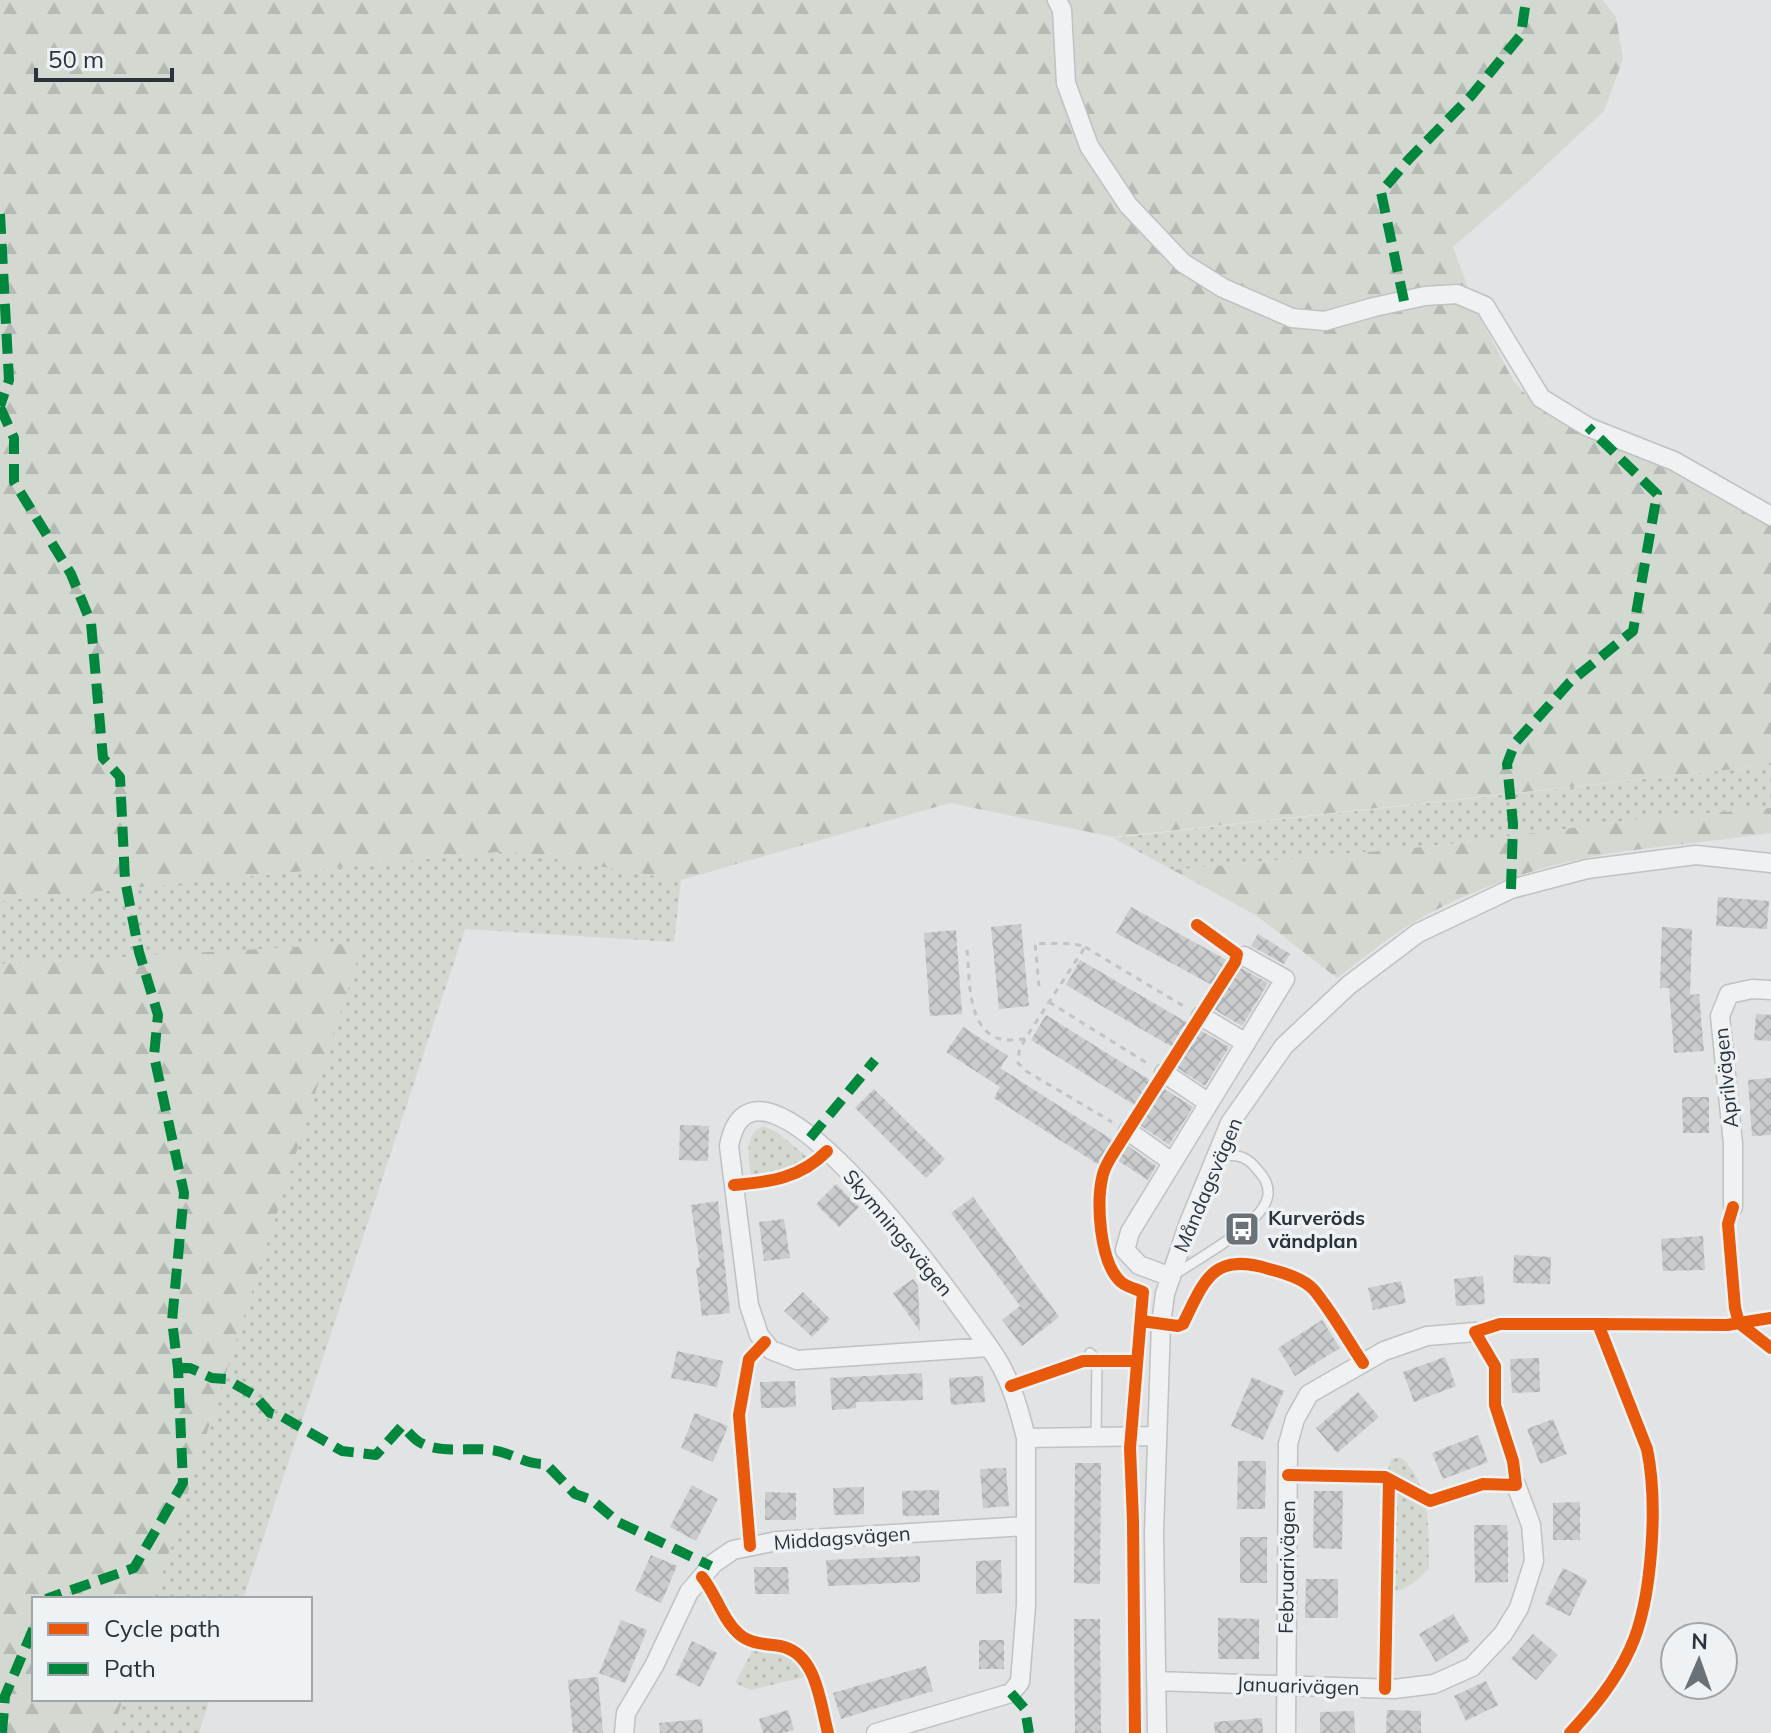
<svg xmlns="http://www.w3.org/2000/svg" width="1771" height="1733" font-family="Mulish,sans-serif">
	<defs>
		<pattern id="grass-dots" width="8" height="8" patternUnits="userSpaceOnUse" patternTransform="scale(2)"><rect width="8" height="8" fill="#d3d9d1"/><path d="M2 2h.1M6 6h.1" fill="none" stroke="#b5bbb4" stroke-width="1.8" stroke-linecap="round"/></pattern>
		<pattern id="forest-firs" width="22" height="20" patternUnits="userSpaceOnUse" patternTransform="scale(2)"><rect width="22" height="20" fill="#d3d9d1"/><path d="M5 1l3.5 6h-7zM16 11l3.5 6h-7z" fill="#b5bbb4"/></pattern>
		<pattern id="building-cross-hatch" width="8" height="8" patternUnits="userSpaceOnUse" patternTransform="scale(2)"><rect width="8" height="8" fill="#c9cbcd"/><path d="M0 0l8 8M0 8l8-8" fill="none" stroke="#adafb1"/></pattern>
	</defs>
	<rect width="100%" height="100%" fill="#e1e3e5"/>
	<path fill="url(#grass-dots)" d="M1771,765V808L1648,818L1443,845L1173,870L1113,838Z
		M508,851L681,880L674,942L465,929L243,1599H154L362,944L0,964V901Z
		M763,1126L777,1132L807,1157L787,1171L751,1175C749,1156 743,1135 763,1126Z
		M1401,1457C1432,1487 1428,1528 1429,1568C1416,1582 1405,1593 1384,1592L1385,1477L1392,1459Z
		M753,1650C775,1652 790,1652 805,1669L804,1677L751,1690L735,1683Z
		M123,1699H210L199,1733H112Z"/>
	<path fill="url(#forest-firs)" d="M0,0H1603L1616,17L1623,59L1604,111L1527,183L1453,247L1477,312L1514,382L1535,404L1584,436L1669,470L1771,524V765L1113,837L950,803L681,880L508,851L0,901Z
		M1771,808V833C1718,841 1665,845 1613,853C1548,863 1467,889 1411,924C1385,940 1361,960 1337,978L1257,916L1173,870L1443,845L1648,818Z
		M363,943L154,1599H34V1699H123L112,1733H0V964Z"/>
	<path fill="url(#building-cross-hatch)" d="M1718,897L1769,901L1767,929L1716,926Z
		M1131,907L1268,983L1242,1026L1212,1008L1223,991L1116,933Z
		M1021,924L1029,1006L999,1009L991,927Z
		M1662,927L1692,929L1690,995L1699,994L1704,1051L1674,1053L1669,988H1660Z
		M956,930L962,1014L930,1016L924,933Z
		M1258,934L1290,954L1284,964L1251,946Z
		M1080,960L1229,1047L1205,1086L1176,1067L1184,1054L1066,985Z
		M1756,1014L1771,1015V1041L1754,1040Z
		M1046,1015L1193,1107L1169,1145L1140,1125L1147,1113L1031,1040Z
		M963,1027L1008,1056L1000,1068L1125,1148L1127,1145L1156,1166L1148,1180L1106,1153L1099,1165L994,1098L1000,1087L946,1052Z
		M1771,1078V1135L1752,1136L1748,1080Z
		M874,1089L945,1159L926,1178L855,1108Z
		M1682,1097H1709V1133H1683Z
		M680,1125L709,1126L708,1161L679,1160Z
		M836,1184L859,1207L839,1227L816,1204Z
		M973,1197L1059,1317L1022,1346L1002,1320L1020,1306L951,1213Z
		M718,1201L730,1313L702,1316L696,1268L700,1267L691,1205Z
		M784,1219L790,1258L764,1261L759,1222Z
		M1703,1236L1705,1270L1663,1271L1661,1239Z
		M1514,1255L1551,1257L1550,1284L1513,1283Z
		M1483,1276L1485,1304L1456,1306L1454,1279Z
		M913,1279L918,1286L920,1331L893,1293Z
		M1401,1281L1406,1303L1373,1310L1368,1288Z
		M803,1292L830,1319L812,1337L784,1311Z
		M1322,1320L1340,1348L1295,1376L1278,1348Z
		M677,1351L723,1361L717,1387L671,1378Z
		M1445,1357L1456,1386L1414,1402L1403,1372Z
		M1539,1358L1540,1392L1512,1393L1510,1359Z
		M922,1373L923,1400L856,1402V1408L832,1410L830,1378Z
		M983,1376L985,1402L951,1405L949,1378Z
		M1252,1377L1284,1391L1263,1440L1231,1426Z
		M795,1381L796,1407L761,1408L760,1382Z
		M1358,1392L1379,1417L1337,1453L1316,1428Z
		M695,1413L728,1426L713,1462L681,1448Z
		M1553,1419L1567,1454L1540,1464L1527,1429Z
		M1478,1435L1488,1462L1443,1479L1432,1453Z
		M1238,1461H1266L1265,1509H1237Z
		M1075,1463H1101L1100,1584L1074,1583Z
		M1006,1468L1009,1506L983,1508L980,1469Z
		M692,1485L718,1499L696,1541L670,1527Z
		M864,1487V1514L834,1515L833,1488Z
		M939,1490V1515L903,1516L902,1491Z
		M1314,1491H1343L1342,1549L1313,1548Z
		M765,1492L796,1493V1520H765Z
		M1580,1502V1540H1553V1503Z
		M1474,1525H1507L1508,1540H1505L1508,1541V1582L1475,1583Z
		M1240,1537H1267V1583H1240Z
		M651,1555L677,1566L661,1603L635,1591Z
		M920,1556V1582L828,1586L826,1560Z
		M1001,1560L1002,1593L976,1594V1561Z
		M754,1567H788L789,1594H755Z
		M1563,1568L1587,1580L1570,1616L1545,1604Z
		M1306,1579H1338V1618H1305Z
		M1453,1614L1470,1641L1436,1662L1419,1634Z
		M1218,1618L1259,1619V1659H1218Z
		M1074,1619H1100L1101,1733H1075Z
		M621,1620L647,1630L625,1683L599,1673Z
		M1533,1634L1558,1655L1536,1680L1511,1659Z
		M979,1640H1004V1669H979Z
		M692,1641L717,1653L700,1687L676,1675Z
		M926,1666L933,1691L841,1719L833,1693Z
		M598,1677L603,1733H573L568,1680Z
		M1486,1681L1498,1705L1466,1721L1454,1696Z
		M788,1710L794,1730L783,1733H763L759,1719Z
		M1387,1710L1421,1711V1733H1386Z
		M1354,1711L1355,1733H1320V1712Z
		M1262,1718L1263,1733H1215L1214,1722Z
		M702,1719L703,1733H660L659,1723Z"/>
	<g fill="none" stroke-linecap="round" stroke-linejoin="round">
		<defs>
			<path id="lane" d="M1174,1275C1197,1259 1264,1224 1268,1195C1269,1183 1263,1176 1256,1168C1245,1154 1232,1154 1217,1157
				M1090,1353L1097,1361L1096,1437"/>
			<path id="street" d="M1057,0L1062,10L1066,83L1089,146L1128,205L1183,263L1223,288L1292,318L1325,321L1374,307L1425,296L1457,294L1485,306L1541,398L1588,427L1674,461L1771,516
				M1201,1016L1246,1043
				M1164,1073L1209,1103
				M1128,1131L1172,1162
				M1733,1207V1144L1720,1016L1729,994L1752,989L1771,990
				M1171,1277L1139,1265L1125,1250L1130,1232L1285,979L1244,956
				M989,1347C965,1314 755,1010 729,1146L749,1305L759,1335L771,1350L797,1360L989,1347C1009,1374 1018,1405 1026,1438L1157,1436
				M1156,1681L1394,1689L1434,1684L1472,1667L1503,1634L1519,1608L1534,1561L1531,1525L1516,1485
				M624,1733L626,1713L654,1666L689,1592L714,1563L733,1550L777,1541L1026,1526
				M876,1733L1011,1693L1020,1682L1026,1605V1438
				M1157,1733L1154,1533L1161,1324L1165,1294L1188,1225L1230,1123L1284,1046L1349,985L1418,933L1511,889L1587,869L1696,855L1771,863
				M1286,1733L1288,1444L1295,1419L1309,1394L1384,1351L1427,1336L1475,1332"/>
		</defs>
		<use href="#lane" stroke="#bfc1c3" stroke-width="12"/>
		<use href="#street" stroke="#bfc1c3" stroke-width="21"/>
		<path stroke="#c1c3c5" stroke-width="3" stroke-dasharray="6 6" stroke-linecap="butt" d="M1085,947L1185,1007
			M967,950C970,976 966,1029 1000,1039C1007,1041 1017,1039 1025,1039L1085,947C1070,941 1051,945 1035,943L1039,986
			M1049,1002L1150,1065
			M1025,1039L1019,1052L1018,1063L1026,1071L1112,1122"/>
		<use href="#lane" stroke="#eff1f2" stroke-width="9"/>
		<use href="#street" stroke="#eff1f2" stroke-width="18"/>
		<path stroke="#00873e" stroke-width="10" stroke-dasharray="20 10" stroke-linecap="butt" d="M0,214L9,380L0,406
			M1404,301L1381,192L1409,159L1471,96L1521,35L1526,0
			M0,407L14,438V482L71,574L91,623L103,758L120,777L125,880L139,952L158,1015L154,1056L184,1193L172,1321L178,1368L183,1483L134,1568L46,1599
			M1511,889L1513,824L1507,764L1515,743L1570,682L1633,631L1657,494L1588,427
			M810,1138L875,1060
			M178,1368H190L212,1378L226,1379L254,1395L270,1413L281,1416L342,1451L376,1455L402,1426C408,1431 414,1440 421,1443C442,1454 469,1447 491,1450C511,1452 525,1465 546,1464L575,1494L592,1500L618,1522L711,1566
			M1011,1693L1025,1709L1029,1733
			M2,1733L5,1696L34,1627"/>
		<defs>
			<path id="cycleway" d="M734,1185C770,1182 801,1178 827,1151
				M1733,1207L1728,1224L1735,1308L1739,1323L1771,1348
				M1141,1321L1178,1326L1183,1324C1205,1279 1213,1252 1269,1269C1284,1273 1303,1278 1314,1290C1332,1312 1347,1339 1363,1363
				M1598,1324L1727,1325L1771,1318
				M1011,1386L1083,1361H1137
				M1288,1475L1385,1477L1430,1501L1483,1484L1516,1485L1513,1461L1495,1405V1366L1475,1332L1500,1324H1598L1647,1449C1658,1501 1653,1600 1630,1649C1615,1682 1594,1707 1570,1733
				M750,1546L739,1415L749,1359L765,1342
				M702,1577C716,1594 722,1619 739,1634C750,1644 766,1644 780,1646C817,1653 820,1703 828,1733
				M1385,1689L1389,1479
				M1135,1733L1133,1521L1130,1448L1143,1292C1136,1289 1127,1287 1121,1282C1099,1262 1096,1201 1103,1174C1106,1163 1115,1151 1121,1141L1235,962L1237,954L1197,925"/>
		</defs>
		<use href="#cycleway" stroke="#eef2f4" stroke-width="17"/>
		<use href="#cycleway" stroke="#e8590c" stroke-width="12"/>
	</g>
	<defs>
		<symbol id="bus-square" viewBox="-11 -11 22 22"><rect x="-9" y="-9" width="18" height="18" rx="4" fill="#6a7177" stroke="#eef2f4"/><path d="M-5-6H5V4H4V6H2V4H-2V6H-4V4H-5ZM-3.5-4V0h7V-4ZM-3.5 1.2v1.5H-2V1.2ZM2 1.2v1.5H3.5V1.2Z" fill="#fff"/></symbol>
	</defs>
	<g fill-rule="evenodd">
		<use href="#bus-square" x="1222" y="1209" width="40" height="40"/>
	</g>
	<g text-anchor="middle" stroke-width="7" stroke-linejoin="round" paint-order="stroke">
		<g font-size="20" fill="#2a333c" stroke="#eef2f4">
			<text transform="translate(1726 1078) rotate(-96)" y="7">Aprilvägen</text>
			<text transform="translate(1208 1185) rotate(-67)" y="7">Måndagsvägen</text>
			<text transform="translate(898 1233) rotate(50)" y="7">Skymningsvägen</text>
			<text transform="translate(842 1538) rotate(-4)" y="7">Middagsvägen</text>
			<text transform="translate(1287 1567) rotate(-89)" y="7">Februarivägen</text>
			<text transform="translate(1298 1686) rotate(2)" y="7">Januarivägen</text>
		</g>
		<g font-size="20" font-weight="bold" fill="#2a333c" stroke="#eef2f4" text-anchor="start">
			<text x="1268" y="1225">Kurveröds<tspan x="1268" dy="23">vändplan</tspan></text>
		</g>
	</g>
	<rect x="32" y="1597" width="280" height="104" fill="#eef2f4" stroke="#a0a6aa" stroke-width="2"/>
	<rect x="48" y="1623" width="40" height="12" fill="#e8590c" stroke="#a0a6aa" stroke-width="2"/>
	<text x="104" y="1637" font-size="24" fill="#2a333c">Cycle path</text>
	<rect x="48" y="1663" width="40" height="12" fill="#00873e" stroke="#a0a6aa" stroke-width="2"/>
	<text x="104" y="1677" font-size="24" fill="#2a333c">Path</text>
	<g transform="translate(1699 1661) rotate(2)"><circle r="38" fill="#eef2f4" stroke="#a0a6aa" stroke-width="2"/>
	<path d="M0-6L14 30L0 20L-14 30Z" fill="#6a7177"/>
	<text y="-12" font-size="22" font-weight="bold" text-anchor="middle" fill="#2a333c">N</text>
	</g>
	<path d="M36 68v12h136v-12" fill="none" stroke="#2a333c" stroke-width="4"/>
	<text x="48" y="68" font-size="24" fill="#2a333c" stroke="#eef2f4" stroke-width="6" paint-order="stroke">50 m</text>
</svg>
